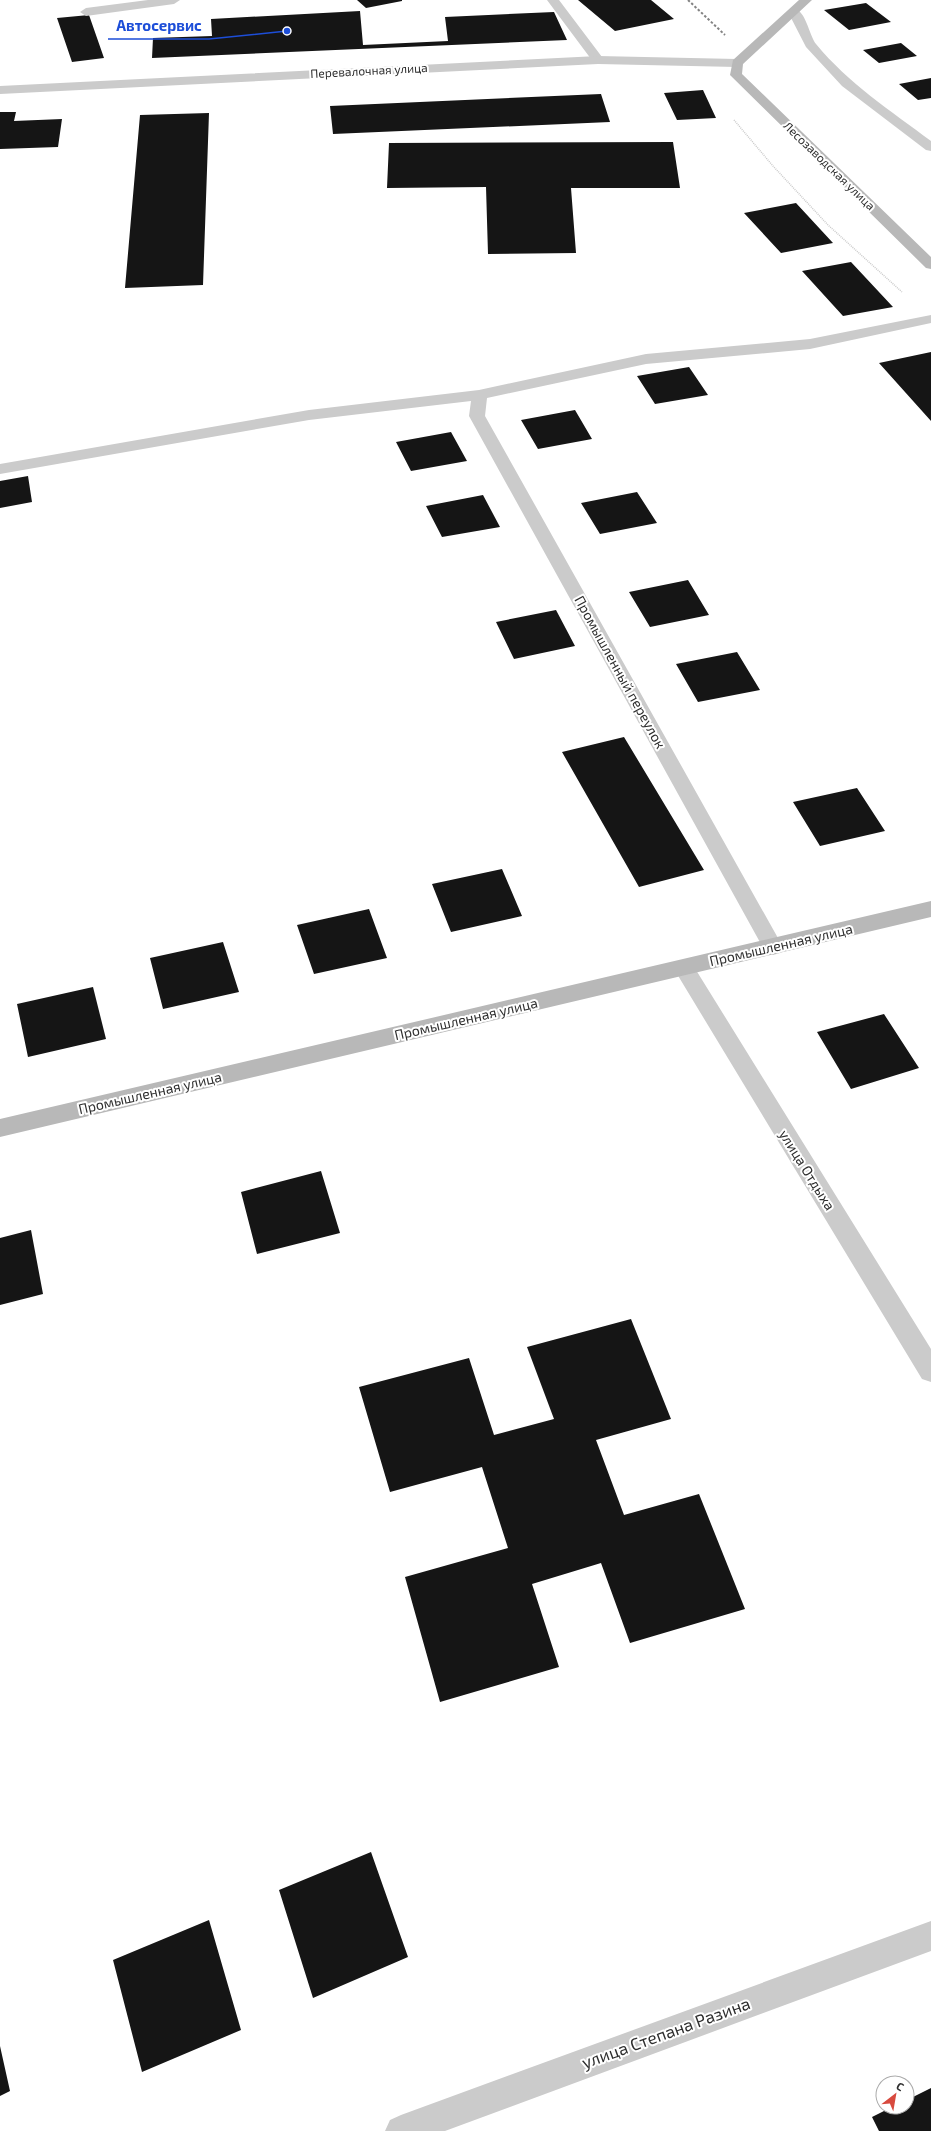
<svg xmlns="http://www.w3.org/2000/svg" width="931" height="2131" font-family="'Exo 2',sans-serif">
	<rect width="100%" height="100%" fill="#fff"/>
	<path fill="#151515" d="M357,0H402V1L366,8Z
		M578,0H651L674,19L615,31Z
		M866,3L891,22L849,30L824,10Z
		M360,11L363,45L448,41L445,17L554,12L567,40L152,58L153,38L212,36L211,19Z
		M89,15L104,58L72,62L57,18Z
		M901,43L917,56L879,63L863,50Z
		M931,78V98L918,100L899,84Z
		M703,90L716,118L677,120L664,93Z
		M601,94L610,122L333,134L330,106Z
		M0,112H16L14,121L62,119L58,147L0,149Z
		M209,113L203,285L125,288L140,115Z
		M673,142L680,188H571L576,253L488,254L486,187L387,188L389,143Z
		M796,203L833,243L781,253L744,213Z
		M851,262L893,307L843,316L802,271Z
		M931,352V421L879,363Z
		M689,367L708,395L655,404L637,376Z
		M575,410L592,439L538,449L521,420Z
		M451,432L467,461L411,471L396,442Z
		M28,476L32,502L0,508V481Z
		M637,492L657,523L600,534L581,503Z
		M483,495L500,527L442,537L426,506Z
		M688,580L709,615L650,627L629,592Z
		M556,610L575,646L514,659L496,622Z
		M737,652L760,690L698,702L676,664Z
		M624,737L704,870L639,887L562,752Z
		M857,788L885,831L820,846L793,802Z
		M502,869L522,916L451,932L432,884Z
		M369,909L387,958L314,974L297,925Z
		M223,942L239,992L163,1009L150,958Z
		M93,987L106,1039L28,1057L17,1004Z
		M884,1014L919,1068L851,1089L817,1032Z
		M321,1171L340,1233L257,1254L241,1192Z
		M31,1230L43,1294L0,1305V1238Z
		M631,1319L671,1419L596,1440L624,1515L699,1494L745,1609L630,1643L601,1563L532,1584L559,1667L440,1702L405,1577L508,1548L482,1467L390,1492L359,1387L469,1358L494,1435L554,1419L527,1347Z
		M371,1852L408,1957L313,1998L279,1890Z
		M209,1920L241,2030L142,2072L113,1960Z
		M0,2046L10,2091L0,2096Z
		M931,2088V2131H879L872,2117L892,2107H907V2100Z"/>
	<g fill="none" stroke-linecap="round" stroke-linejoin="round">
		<path stroke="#cbcbcb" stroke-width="1.5" stroke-dasharray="1 1" stroke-linecap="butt" d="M734,120L773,166L828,225L902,292"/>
		<path fill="#cbcbcb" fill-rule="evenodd" d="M148,0H180L174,4L86,16L80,12L86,8Z
			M547,0H559L602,57L604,60L602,63H594Z
			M931,315V323L810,349L646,364L487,398L485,416L783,947L780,953L773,955L766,953L469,416L471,401L309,420L0,474V464L309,410L479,390L646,354L810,339Z"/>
		<path fill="#cbcbcb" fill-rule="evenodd" d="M794,8C806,11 809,35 816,44C848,83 891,111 931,141V151L926,150L842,86L806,47L788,12Z
			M598,56L737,59L743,63L737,67L598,64L0,94V86Z
			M684,960L691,962L931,1349V1382L922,1379L677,974L673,968L677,962Z
			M931,1921V1951L445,2131H385L390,2120L401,2115Z"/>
		<path fill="#b8b8b8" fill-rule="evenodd" d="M799,0H812L743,64L742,74L931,257V269L926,268L730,75L733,60Z
			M931,901V917L0,1137V1119Z"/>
		<path stroke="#838383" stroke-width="2" stroke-dasharray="2.5 2" stroke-linecap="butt" d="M688,0L725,35"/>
	</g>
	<g text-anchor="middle" stroke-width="4" stroke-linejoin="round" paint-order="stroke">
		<g font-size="12" fill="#2e2e2e" stroke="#fff">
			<text transform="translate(369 71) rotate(-3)" y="4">Перевалочная улица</text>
			<text transform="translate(829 166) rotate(44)" y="4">Лесозаводская улица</text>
		</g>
		<g font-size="14" fill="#2e2e2e" stroke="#fff">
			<text transform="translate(620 672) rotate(61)" y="5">Промышленный переулок</text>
			<text transform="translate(781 945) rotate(-13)" y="5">Промышленная улица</text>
			<text transform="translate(466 1019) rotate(-13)" y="5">Промышленная улица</text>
			<text transform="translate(150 1093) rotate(-13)" y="5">Промышленная улица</text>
			<text transform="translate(807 1170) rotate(58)" y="5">улица Отдыха</text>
		</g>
		<g font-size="17" fill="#2e2e2e" stroke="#fff">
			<text transform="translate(666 2033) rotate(-20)" y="6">улица Степана Разина</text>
		</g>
	</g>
	<path fill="none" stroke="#1d4ed8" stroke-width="1.5" d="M287 31L209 39H108"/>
	<circle fill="#1d4ed8" stroke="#fff" stroke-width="1.5" cx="287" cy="31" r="4"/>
	<g font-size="15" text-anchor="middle" font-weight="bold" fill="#1d4ed8" stroke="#fff" stroke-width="4" stroke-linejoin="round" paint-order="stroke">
		<text x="159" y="31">Автосервис</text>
	</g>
	<g transform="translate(895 2095) rotate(31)"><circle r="19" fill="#ffffff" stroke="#ababab"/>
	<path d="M0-3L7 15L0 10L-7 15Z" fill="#d84a3e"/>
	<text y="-6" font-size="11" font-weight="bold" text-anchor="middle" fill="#2e2e2e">С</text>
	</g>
</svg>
